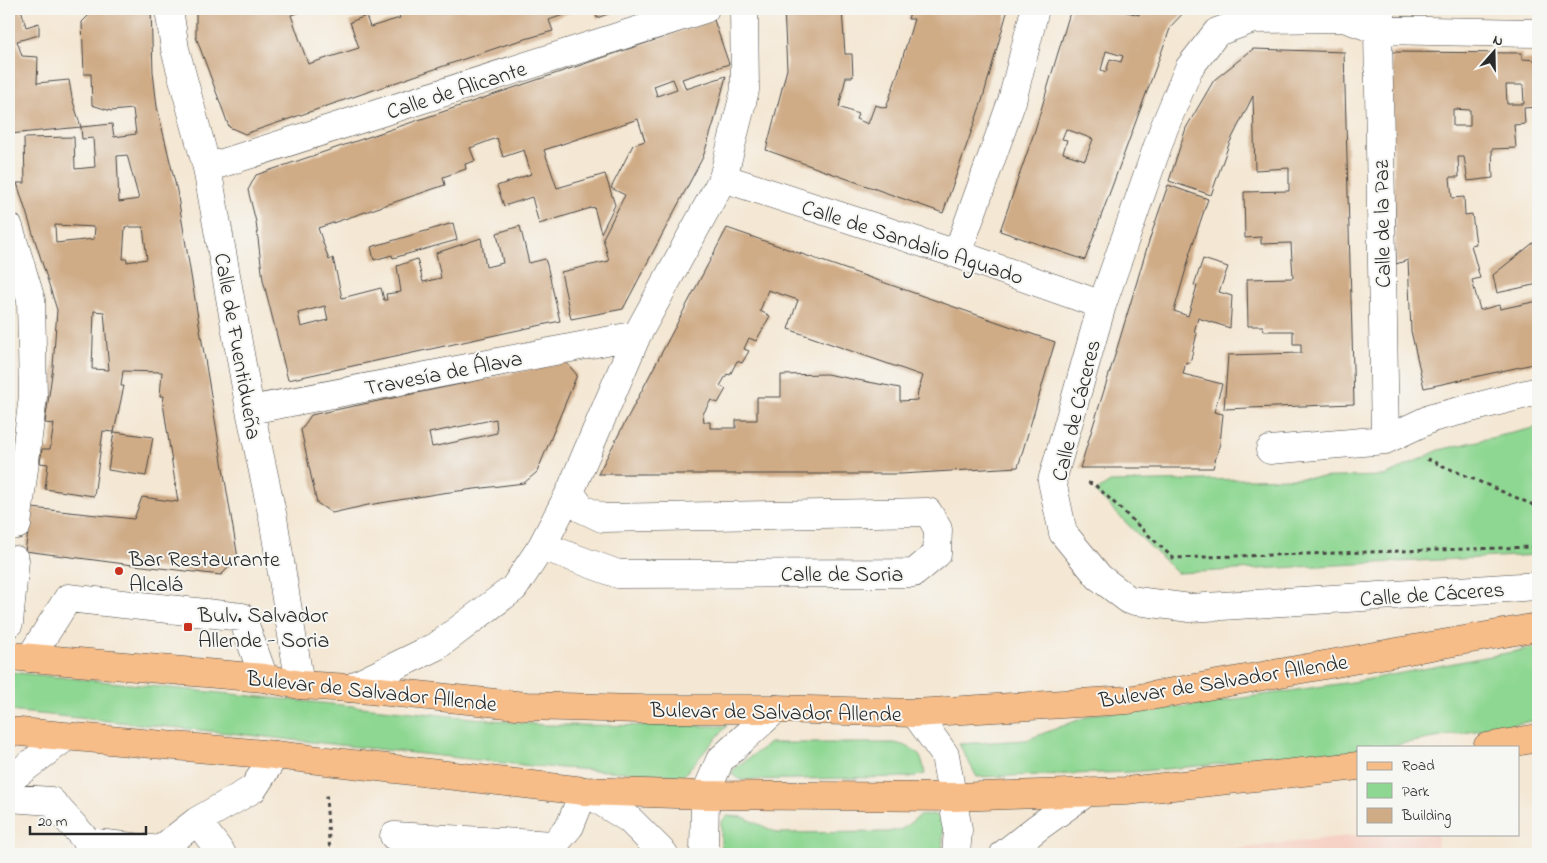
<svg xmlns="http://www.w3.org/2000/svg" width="1547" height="863" font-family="'Indie Flower',sans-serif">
	<rect width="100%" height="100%" fill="#f6f6f2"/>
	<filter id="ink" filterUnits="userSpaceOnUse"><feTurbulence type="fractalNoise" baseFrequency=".02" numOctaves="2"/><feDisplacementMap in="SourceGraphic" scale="10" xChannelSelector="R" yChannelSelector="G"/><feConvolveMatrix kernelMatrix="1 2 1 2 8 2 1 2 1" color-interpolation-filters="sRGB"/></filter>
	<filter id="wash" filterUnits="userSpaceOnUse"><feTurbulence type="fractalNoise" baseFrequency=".0096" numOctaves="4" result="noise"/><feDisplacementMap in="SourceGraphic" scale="20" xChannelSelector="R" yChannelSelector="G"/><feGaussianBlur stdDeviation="1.12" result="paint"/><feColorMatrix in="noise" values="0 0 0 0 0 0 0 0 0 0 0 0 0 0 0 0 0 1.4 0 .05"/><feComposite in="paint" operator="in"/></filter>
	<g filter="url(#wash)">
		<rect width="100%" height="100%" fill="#f4e7d3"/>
		<path fill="#f6d1c5" d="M1364,834H1438V854H1190Z"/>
		<path fill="#8ed792" stroke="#5c815e" d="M1538,427V555L1177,573L1095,492L1110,482L1385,476L1439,450Z
			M1538,647V720L1383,747H1358V751L1354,752L1132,772L977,777L959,744L1026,740L1094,714L1181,707L1365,680Z
			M9,672L543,725L727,726L683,776L532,766L239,734L9,711Z
			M770,743H895C915,748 922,752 925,774L910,777L741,780L731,774L736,767Z
			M933,814L944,820L942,854H721V822L727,816L743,817L778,833L888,832L902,829L919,816Z"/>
		<g id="blocks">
			<path fill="#cfab86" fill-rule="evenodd" d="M9,9H21L26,27L39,23V35L17,41L22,56L38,57L37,83L69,80L72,98L81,127L10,134L9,128Z
				M90,9H151L153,72L157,107L177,191L238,558L221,575L125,564L25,551L32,508L134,519L142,497L178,502L163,403L164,396H160L162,372L123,371L121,386H124L114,432L103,431L94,496L45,489L48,464L40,463L42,449H50L54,424L45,423L53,367L57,310L17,183H25L24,138L74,137L75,169L95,167L93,138L82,139L81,127L112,124L114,137L136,134L133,109L111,111L92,105L91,74H84L82,22L89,15ZM127,155L139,199L119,202L117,156ZM55,225L95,227L94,239L56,243ZM125,227H143L147,259L127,262V259H123ZM94,311L104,312L109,370L92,369Z
				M196,9H266V10L271,9H310L291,15L308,64L359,48L350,22L366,16L370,27L400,18L397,9H580L549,20L553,31L508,44L245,134L229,127L196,37Z
				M594,9H622L597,18Z
				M784,9H842L845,54H852L853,77H846L839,107L858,114L856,119L868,124L875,105L886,108L898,73L914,19H908L911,9H1008L982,101L943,213L766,150L787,69Z
				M1071,9H1121L1120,10L1139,15L1141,9H1187L1171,26L1085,260L1000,231L1035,130ZM1106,51L1123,56L1121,62L1110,59L1106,72L1101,70ZM1066,129L1093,139L1085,160L1063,153L1067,140L1062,139Z
				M714,20L729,64L682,79L686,89L726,76L714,122L703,157L623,309L571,319L561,272L609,261L603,238L625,195L611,188L633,145L645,141L638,119L544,150L557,188L605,174L615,205L601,233L594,207L539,224L532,197L504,206L497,186L531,174L524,150L503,157L497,138L470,148L475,161L465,164L466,169L443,177L445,185L318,228L329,260L333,258L342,298L381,288L384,300H387L386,294L401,292L397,266L417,259L423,282L441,278L436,253L481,238L486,267L503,263L497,233L520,226L529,263L545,259L547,265L560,321L288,380L263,280L256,222L248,190L256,175ZM673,79L677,89L657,96L654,86ZM325,306L328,320L301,327L298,313Z
				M1253,49L1344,52L1354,404L1224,409L1228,355L1301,353V344H1293V331H1264L1263,326H1248L1247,279L1293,278L1291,243L1261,244V237L1245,238L1244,192L1289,191V168L1255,170L1253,96L1229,144L1211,195L1169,181L1186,128L1214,80Z
				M1391,52L1522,53V59L1538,60V107L1524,108L1525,124L1514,125L1516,148L1492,149L1493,178L1468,181L1464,157H1458L1459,177H1450L1452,198L1464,197L1465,215L1472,214L1476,244L1471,245L1480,278L1472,280L1480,310L1499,305L1500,309L1538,301V363L1424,388L1411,331L1408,260L1396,264ZM1506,85H1523L1524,104H1507ZM1453,109L1470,110V126H1453Z
				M1168,185L1208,199L1189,255H1190L1174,311L1188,316L1197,286L1194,285L1203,259L1228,267L1219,292L1232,296L1230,328L1198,318L1194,332L1197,333L1190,363L1186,362L1183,374L1222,384L1214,412L1223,414L1220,443L1213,468H1080L1115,355L1149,241Z
				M453,223L457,240L393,258L392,255L374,260L371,247Z
				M727,228L1055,342L1018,467L901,474H598ZM768,290L798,300L788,329L923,376L918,391L917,400L900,401V388L826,374L781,375V397H757V420H736V428H710V422H704L703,414L711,400L718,403L726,389L720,386L727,374L730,375L737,361L742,363L749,351L744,349L749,338L756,341L770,316L760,311Z
				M1538,239V284L1497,293L1493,275Z
				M566,362L577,375L537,472L524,483L442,493L368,505L332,513L317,503L301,430L311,415ZM496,419L497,433L432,447L429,433Z
				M114,432L153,437L146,476L108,470Z"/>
		</g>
	</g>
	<g filter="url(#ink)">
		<use href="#blocks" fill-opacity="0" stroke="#494744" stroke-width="1"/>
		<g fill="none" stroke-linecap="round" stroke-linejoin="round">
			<defs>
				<path id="minor" d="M169,9L175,49L207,168L250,410L273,518L300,685
					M1382,9L1378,30L1385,440
					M1538,33L1378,30L1344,18L1253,19L1217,32L1189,68L1164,128L1102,305L1052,481L1063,533L1099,577L1129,600L1190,608L1538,586
					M207,168L705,9
					M723,178L957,254L1102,305
					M9,227L31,300L33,396L17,525
					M957,254L1012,101L1035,9
					M250,410L637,335
					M1270,450L1385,440L1432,418L1538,391
					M542,546L618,574L914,573L937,554L938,529L928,512L602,518L581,508L570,492
					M9,623L15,560
					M30,658L68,598L242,617L264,678
					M350,688L437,646L514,588L542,546L570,492L637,335L723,178L745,90L744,9
					M915,713L945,755L958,830L956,854
					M9,780L66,737
					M9,798L51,801L88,842L160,850L197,821L253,789L275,755
					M197,821L222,854
					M394,836L554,845L570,826L584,791L629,819L664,854
					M704,854L705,795L720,760L776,709
					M1004,854L1037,828L1087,792"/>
				<path id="major" d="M9,656L264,678L300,685L350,688L526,706L638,709H776L915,713L1128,700L1538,627
					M9,731L275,755L584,791L705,795L954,797L1126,791L1358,766
					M1487,747L1538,738"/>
			</defs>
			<use href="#minor" stroke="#494744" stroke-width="29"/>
			<use href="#major" stroke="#494744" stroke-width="29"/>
			<path stroke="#494744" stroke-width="3" stroke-dasharray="4 4" stroke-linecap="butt" d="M1427,459L1538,507
				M1088,483L1094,484L1173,558L1533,547L1538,544
				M328,797H326L330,854"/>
			<use href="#minor" stroke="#fff" stroke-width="28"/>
			<use href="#major" stroke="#f7bd88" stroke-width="28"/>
		</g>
	</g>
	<g fill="#c8321e" stroke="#f6f6f2" stroke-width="2">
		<circle cx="119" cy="571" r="5"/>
		<rect x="183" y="622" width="10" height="10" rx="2.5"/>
	</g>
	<g text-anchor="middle" stroke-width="4" stroke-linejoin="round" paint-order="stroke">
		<g font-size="22" fill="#2b2b2b" stroke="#f6f6f2">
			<text transform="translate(456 89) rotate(-18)" y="8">Calle de Alicante</text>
			<text transform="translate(1381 224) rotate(-91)" y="8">Calle de la Paz</text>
			<text transform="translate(913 241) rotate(18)" y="8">Calle de Sandalio Aguado</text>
			<text transform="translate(239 346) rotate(80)" y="8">Calle de Fuentidueña</text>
			<text transform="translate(443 372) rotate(-11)" y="8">Travesía de Álava</text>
			<text transform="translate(1075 410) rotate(-76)" y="8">Calle de Cáceres</text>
			<text x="842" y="581">Calle de Soria</text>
			<text transform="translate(1432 593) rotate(-4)" y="8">Calle de Cáceres</text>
			<text transform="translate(1223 680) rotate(-9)" y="8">Bulevar de Salvador Allende</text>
			<text transform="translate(372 690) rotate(6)" y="8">Bulevar de Salvador Allende</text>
			<text transform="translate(776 711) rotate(1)" y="8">Bulevar de Salvador Allende</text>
		</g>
		<g font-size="22" fill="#2b2b2b" stroke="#f6f6f2" text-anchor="start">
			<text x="129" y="566">Bar Restaurante<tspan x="129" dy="25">Alcalá</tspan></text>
			<text x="198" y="622">Bulv. Salvador<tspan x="198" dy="25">Allende - Soria</tspan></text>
		</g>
	</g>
	<rect width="1547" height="863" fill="none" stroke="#f6f6f2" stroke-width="30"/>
	<rect x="1357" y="746" width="162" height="90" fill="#f6f6f2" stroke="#a5a5a2"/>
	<rect x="1367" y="762" width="25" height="8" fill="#f7bd88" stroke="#a5a5a2"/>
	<text x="1402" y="770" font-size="15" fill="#2b2b2b">Road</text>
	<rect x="1367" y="783" width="25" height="15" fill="#8ed792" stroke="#a5a5a2"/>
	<text x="1402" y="796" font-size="15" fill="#2b2b2b">Park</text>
	<rect x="1367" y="808" width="25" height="15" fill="#cfab86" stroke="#a5a5a2"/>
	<text x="1402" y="820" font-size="15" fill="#2b2b2b">Building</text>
	<g transform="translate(1494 52) rotate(20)" stroke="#f6f6f2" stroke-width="4" paint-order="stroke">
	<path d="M0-4L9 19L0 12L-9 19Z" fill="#2b2b2b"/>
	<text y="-8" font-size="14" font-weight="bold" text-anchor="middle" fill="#2b2b2b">N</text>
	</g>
	<path d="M30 826v8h116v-8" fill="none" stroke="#2b2b2b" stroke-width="2.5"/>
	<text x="38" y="826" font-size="15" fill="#2b2b2b" stroke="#f6f6f2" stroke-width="4" paint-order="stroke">20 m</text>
</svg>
